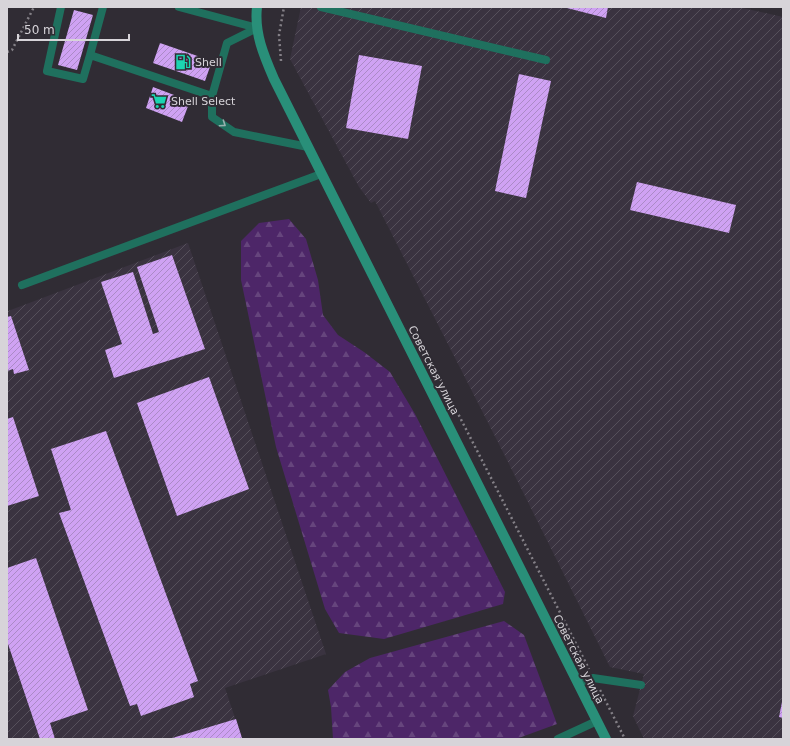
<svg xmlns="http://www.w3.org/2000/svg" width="790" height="746" font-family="'DejaVu Sans',sans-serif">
	<defs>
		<pattern id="industrial-furrows" width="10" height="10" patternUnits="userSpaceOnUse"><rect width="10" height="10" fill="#3a3340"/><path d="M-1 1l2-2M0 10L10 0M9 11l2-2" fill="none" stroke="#56505b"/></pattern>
		<pattern id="forest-firs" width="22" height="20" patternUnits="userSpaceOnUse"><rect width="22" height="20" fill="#4d2668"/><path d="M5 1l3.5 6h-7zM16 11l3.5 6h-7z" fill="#66457d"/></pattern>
		<pattern id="building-hatch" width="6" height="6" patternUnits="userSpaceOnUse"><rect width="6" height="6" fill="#cfa2f3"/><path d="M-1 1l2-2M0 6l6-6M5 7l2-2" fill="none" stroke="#ab8ac6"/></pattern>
	</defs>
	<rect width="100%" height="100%" fill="#302c34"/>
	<path fill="url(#industrial-furrows)" d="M301,7H738L783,17V739H644L633,716L644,674L610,667L506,458L375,201L371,203L359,187L290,59Z
		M188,243L326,654L225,688L242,739H7V310L8,311Z"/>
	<path fill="url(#forest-firs)" d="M289,219L306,239L318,280L323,315L338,335L364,352L390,372L415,414L505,592L503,604L384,639L339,633L325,609L276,447L241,280V241L259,223Z
		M504,621L524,635L557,724L516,739H333L331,707L328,690L345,672L370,658Z"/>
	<path fill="url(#building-hatch)" d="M563,7H608L606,18Z
		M74,10L93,15L77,70L58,65Z
		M160,43L212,61L205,81L153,63Z
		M359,55L422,66L408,139L346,128Z
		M519,74L551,81L526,198L495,191Z
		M153,87L190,101L182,122L146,108Z
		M637,182L736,205L729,233L630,210Z
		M172,255L205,349L114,378L105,350L122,344L101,282L133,272L153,334L159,332L137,267Z
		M11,316L29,370L14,374L13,369L7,371V317Z
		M209,377L249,489L177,516L137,403Z
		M13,417L39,496L7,506V419Z
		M106,431L198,681L190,684L194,697L141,716L137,704L130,706L59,513L71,510L51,449Z
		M36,558L88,710L50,723L55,739H40L7,641V568Z
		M782,702H783V718L779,717Z
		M236,719L242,738L169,739Z"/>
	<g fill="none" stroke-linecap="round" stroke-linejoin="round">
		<path stroke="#848087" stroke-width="2.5" stroke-dasharray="2 3" stroke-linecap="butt" d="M7,52L12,50L34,7
			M281,61L279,35L284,7
			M429,357L589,669
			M600,690L625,739"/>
		<path stroke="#1f705e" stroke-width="8" d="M61,7L47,71L83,79L90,55
			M103,7L90,55L212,96
			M179,7L257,28
			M321,7L546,60
			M257,28L227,43L212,96V117L234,132L308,147
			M22,285L321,174
			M578,683L593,678L641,685
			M558,739L597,721"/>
		<path stroke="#298f79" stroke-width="10" d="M257,7C254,33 264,56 274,79L606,739"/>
	</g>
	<defs><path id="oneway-chevron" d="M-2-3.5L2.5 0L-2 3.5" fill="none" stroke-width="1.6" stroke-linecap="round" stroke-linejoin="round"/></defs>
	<use stroke="#97b1ae" href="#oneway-chevron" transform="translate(223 124) rotate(34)"/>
	<defs>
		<symbol id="fuel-bare" viewBox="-9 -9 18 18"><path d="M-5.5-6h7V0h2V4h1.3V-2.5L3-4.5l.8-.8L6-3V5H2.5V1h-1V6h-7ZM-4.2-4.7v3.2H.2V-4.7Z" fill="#1bd5b1" stroke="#302c34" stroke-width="2.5" paint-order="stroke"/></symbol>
		<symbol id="supermarket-bare" viewBox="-9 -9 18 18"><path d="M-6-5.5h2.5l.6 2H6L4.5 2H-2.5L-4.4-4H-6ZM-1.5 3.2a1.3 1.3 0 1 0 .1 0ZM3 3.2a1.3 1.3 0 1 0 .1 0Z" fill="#1bd5b1" stroke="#302c34" stroke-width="2.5" paint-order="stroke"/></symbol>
	</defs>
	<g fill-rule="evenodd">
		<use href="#fuel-bare" x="172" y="51" width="22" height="22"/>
		<use href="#supermarket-bare" x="148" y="90" width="22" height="22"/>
	</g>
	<g text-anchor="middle" stroke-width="4" stroke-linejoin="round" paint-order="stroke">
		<g font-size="11" fill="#d7d4d9" stroke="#302c34" text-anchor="start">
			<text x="195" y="66">Shell</text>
			<text x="171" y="105">Shell Select</text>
		</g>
		<g font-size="11" fill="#d7d4d9" stroke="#302c34">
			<text transform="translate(434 370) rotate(63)" y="4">Советская улица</text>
			<text transform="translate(579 659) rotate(63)" y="4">Советская улица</text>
		</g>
	</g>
	<rect width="790" height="746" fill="none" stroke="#d7d4d9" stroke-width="16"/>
	<path d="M18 34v6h111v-6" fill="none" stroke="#d7d4d9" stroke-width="2"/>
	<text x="24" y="34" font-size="12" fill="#d7d4d9" stroke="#302c34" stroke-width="3" paint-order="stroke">50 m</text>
</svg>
